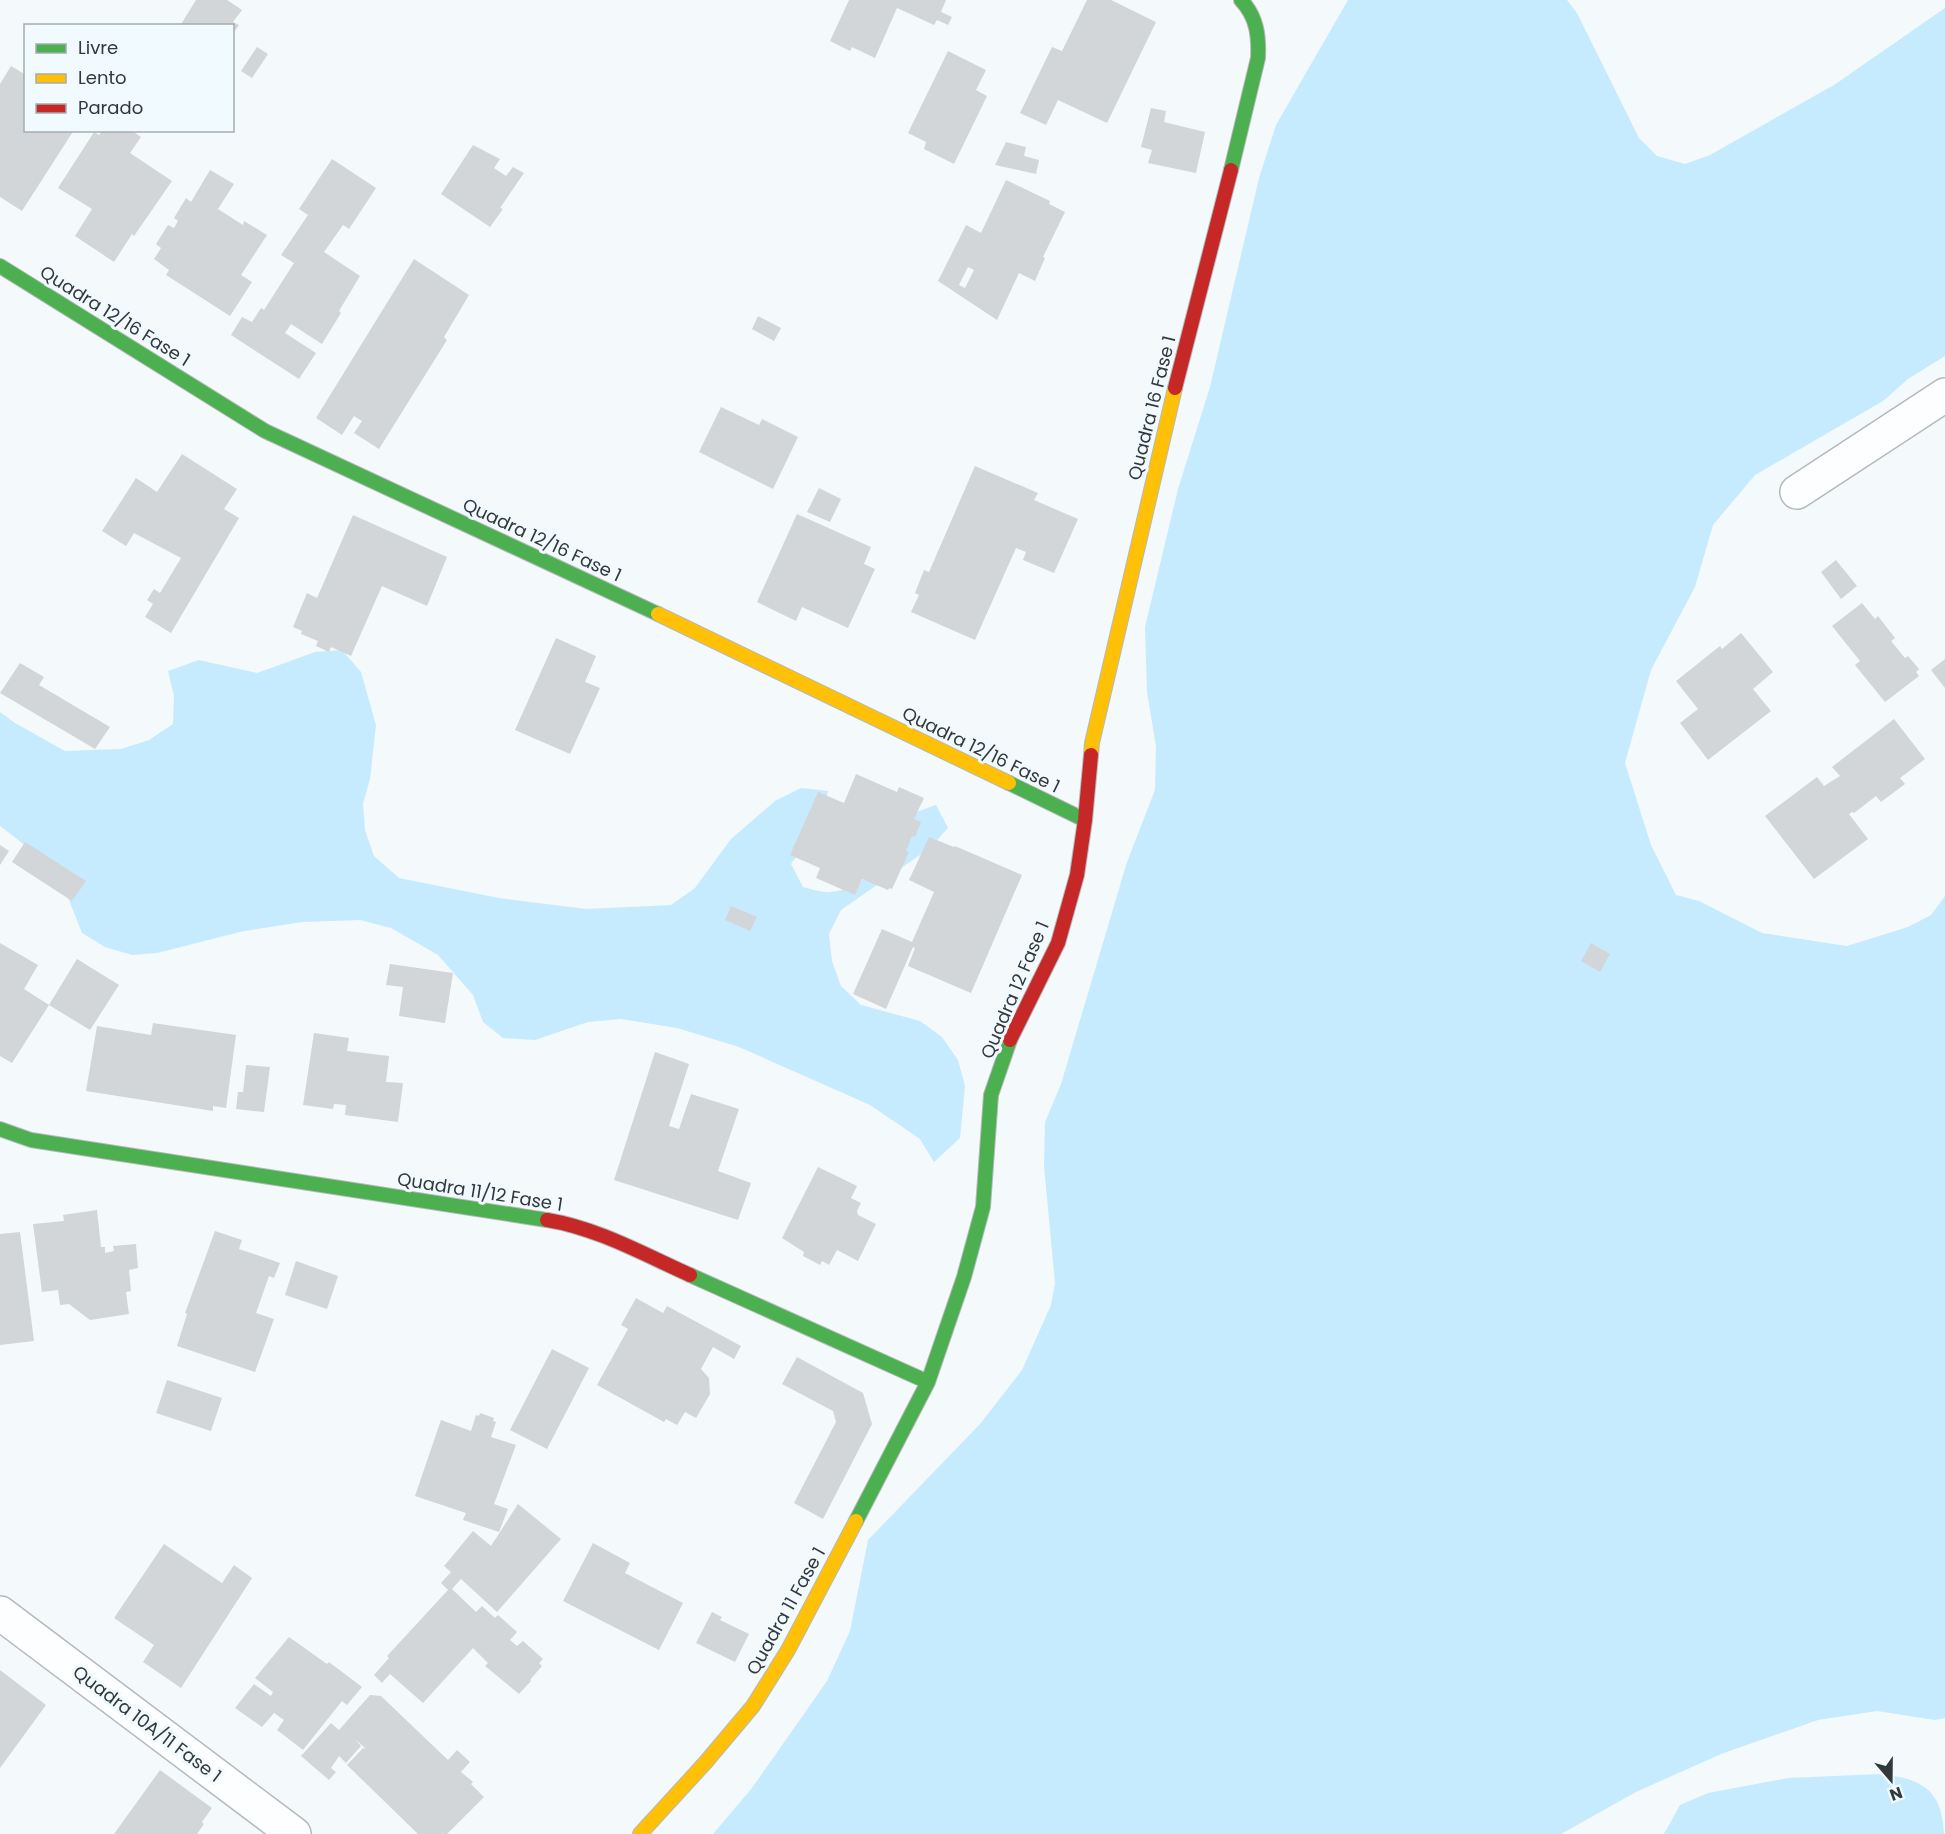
<svg xmlns="http://www.w3.org/2000/svg" width="1945" height="1834" font-family="Poppins,sans-serif">
	<rect width="100%" height="100%" fill="#f4f9fc"/>
	<path fill="#c6ebfe" d="M1348,0H1567L1577,13L1639,138L1657,156L1685,164L1710,155L1834,85L1945,8V356L1908,379L1883,401L1755,475L1713,525L1695,587L1651,670L1625,763L1651,845L1676,895L1699,901L1762,933L1847,946L1908,927L1931,915L1945,896V1718L1935,1720L1877,1711L1818,1720L1721,1754L1636,1792L1561,1834H713L752,1788L827,1681L850,1631L868,1540L980,1424L1022,1370L1051,1305L1055,1283L1044,1166L1045,1122L1061,1084L1127,862L1155,790L1156,746L1147,692L1145,627L1178,489L1210,387L1259,178L1276,125Z
		M342,650L361,672L376,725L370,779L363,804L365,830L374,856L399,878L499,898L586,909L671,905L695,888L731,839L775,801L801,788L828,791L823,820L791,864L803,887C811,889 823,893 831,892C874,888 889,847 908,815L936,805L948,828L930,848L841,910L829,934L832,961L841,986L861,1005L920,1021L942,1037L958,1060L965,1086L960,1138L934,1162L920,1139L870,1105L739,1047L677,1028L621,1019L588,1022L535,1040L503,1038L483,1022L473,995L438,955L391,928L360,920L302,922L244,931L157,953L132,955L105,947L82,933L62,882L22,843L0,826V712L15,723L65,751L121,749L149,740L173,724L174,696L168,671L199,660L257,673L315,652Z
		M1881,1774C1923,1779 1942,1790 1944,1834H1664L1680,1805L1708,1793L1788,1778Z"/>
	<path fill="#d2d6d9" fill-rule="evenodd" d="M196,0H227L242,10L233,22L239,25L232,35V26H180Z
		M849,0H946L941,12L952,17L948,25L937,20L934,25L897,8L875,58L852,47L850,51L830,41Z
		M1087,0H1111L1156,22L1107,123L1058,100L1046,125L1020,113L1052,47L1062,51Z
		M257,47L268,54L252,78L241,71Z
		M948,51L986,70L976,90L987,96L954,164L924,149L926,142L908,133Z
		M11,66L26,75V130H74L22,211L0,197V84Z
		M1151,108L1166,111L1164,122L1205,132L1196,173L1148,163L1152,150L1141,147Z
		M102,130H131L141,137L130,153L172,181L134,236L132,234L114,262L75,236L92,209L58,188L94,132L99,135Z
		M1006,142L1026,147L1024,156L1039,160L1036,174L995,165Z
		M473,145L500,159L494,168L506,176L513,167L524,173L500,208L503,209L490,227L441,194Z
		M332,159L376,188L349,229L343,225L324,252L360,276L339,311L341,313L322,344L291,324L285,333L316,353L299,379L231,335L242,317L252,322L261,308L264,310L294,263L281,255L308,215L299,209Z
		M210,170L234,184L218,209L243,225L244,221L267,235L241,275L252,282L230,316L166,275L169,270L154,259L161,248L156,244L168,225L174,228L178,221L174,218L186,198L191,202Z
		M1006,180L1050,201L1049,204L1065,212L1043,257L1045,258L1035,281L1019,273L997,320L938,281L966,225L981,233ZM968,267L974,270L965,288L959,285Z
		M414,259L469,295L444,337L447,340L379,449L354,433L362,421L354,416L342,435L316,418Z
		M758,316L781,328L774,341L752,329Z
		M721,407L759,425L762,419L798,437L773,489L699,452Z
		M182,454L237,489L224,509L239,518L171,633L145,617L153,604L147,600L154,589L160,593L181,558L134,533L126,546L102,531L136,478L157,492Z
		M975,466L1038,493L1034,500L1078,519L1054,573L1023,560L1026,552L1016,548L975,640L911,612L919,595L915,593L924,570L929,572Z
		M819,488L841,499L830,522L807,512Z
		M797,514L871,547L864,564L875,569L848,628L802,607L796,621L757,602Z
		M353,515L447,557L427,606L382,586L351,656L331,647L329,652L316,646L318,641L301,634L302,631L293,627L307,593L317,598Z
		M1836,560L1857,586L1841,599L1821,572Z
		M1862,603L1875,619L1878,616L1895,638L1891,641L1905,658L1908,656L1919,669L1916,672L1919,676L1885,702L1855,665L1860,661L1832,626Z
		M1741,633L1773,672L1753,689L1771,711L1708,760L1680,723L1698,709L1676,681L1720,646L1722,649Z
		M556,638L596,656L585,682L600,688L570,754L515,730Z
		M1945,659V688L1931,670Z
		M20,663L44,677L39,685L110,727L95,749L0,693Z
		M1894,719L1925,759L1900,778L1905,784L1881,802L1876,796L1854,813L1852,812L1849,814L1868,839L1814,879L1765,816L1817,777L1824,786L1840,776L1832,767Z
		M856,774L897,792L899,787L924,798L914,819L921,822L915,837L912,836L906,851L909,852L892,889L889,888L888,890L862,879L855,895L816,878L820,868L790,855L818,792L844,803Z
		M929,837L954,847L955,846L1022,875L971,993L908,966L915,948L913,947L886,1009L853,994L882,929L912,942L934,892L909,880Z
		M25,842L86,881L72,901L12,862Z
		M0,845L9,851L0,865Z
		M731,906L757,917L750,931L725,920Z
		M0,943L38,965L24,989L49,1005L12,1063L0,1056Z
		M1591,943L1610,954L1600,972L1581,961Z
		M77,959L119,985L90,1030L49,1005Z
		M390,964L453,973L445,1023L399,1016L403,987L386,985Z
		M153,1023L236,1035L226,1108L213,1106V1111L86,1091L97,1026L151,1035Z
		M314,1033L349,1038L347,1051L389,1056L386,1082L403,1083L398,1122L345,1115L346,1105L334,1104L333,1109L303,1105Z
		M655,1052L689,1064L669,1126L679,1129L691,1094L739,1109L718,1171L751,1183L738,1220L614,1180Z
		M246,1065L270,1067L264,1112L236,1109L238,1092H243Z
		M818,1167L857,1186L851,1198L861,1203L857,1211L858,1215L876,1224L858,1261L837,1250L829,1265L822,1261L820,1265L803,1256L804,1252L782,1238Z
		M97,1210L101,1247H105V1253L114,1251L113,1246L136,1244L138,1268L129,1270L131,1291L126,1292L129,1314L90,1320L69,1304L60,1305L58,1290L42,1292L33,1224L64,1221L63,1215Z
		M215,1231L242,1240L239,1249L280,1263L274,1278L269,1276L256,1313L274,1319L255,1372L177,1346L187,1314L185,1313Z
		M20,1232L34,1341L0,1345V1234Z
		M296,1261L338,1276L327,1309L285,1295Z
		M636,1298L663,1313L667,1306L741,1346L734,1359L713,1347L701,1369L709,1378L710,1394L696,1418L685,1412L677,1425L666,1419L664,1422L597,1385L628,1329L621,1325Z
		M552,1349L589,1368L547,1449L510,1430Z
		M797,1357L863,1393L872,1424L823,1519L794,1503L836,1422L833,1411L782,1384Z
		M167,1380L222,1398L211,1431L156,1413Z
		M480,1413L494,1418L493,1421L496,1422L491,1437L516,1445L494,1504L508,1509L499,1532L463,1520L466,1513L415,1496L441,1420L471,1431L476,1415L479,1416Z
		M518,1504L561,1539L497,1612L461,1579L452,1589L476,1612L482,1606L495,1618L498,1615L517,1632L510,1640L517,1646L523,1641L543,1659L539,1663L542,1666L530,1680L531,1681L519,1694L485,1666L488,1663L473,1648L423,1703L390,1674L382,1683L374,1675L389,1658L387,1656L448,1590L441,1583L451,1572L444,1566L473,1531L491,1546Z
		M593,1543L630,1563L625,1573L683,1603L659,1650L563,1601Z
		M164,1544L222,1583L234,1565L252,1578L181,1688L143,1662L154,1645L114,1618Z
		M712,1612L722,1617L720,1620L749,1634L735,1662L696,1643Z
		M289,1637L327,1664L329,1662L362,1687L347,1705L342,1701L303,1750L277,1730L284,1720L274,1713L262,1727L235,1708L254,1684L271,1696L273,1692L255,1678Z
		M0,1670L46,1705L0,1768Z
		M370,1695L381,1696L448,1760L457,1750L470,1762L461,1772L473,1782L471,1784L484,1797L447,1834H418L347,1765L363,1748L366,1749L355,1739L361,1746L346,1763L339,1756L331,1768L336,1772L329,1780L301,1756L331,1723L339,1730Z
		M160,1770L212,1808L202,1822L204,1824L197,1834H114Z"/>
	<g fill="none" stroke-linecap="round" stroke-linejoin="round">
		<defs>
			<path id="street" d="M1797,492L1945,395
				M0,1613L294,1834"/>
			<path id="fast" d="M1231,170L1258,58C1259,36 1257,17 1241,0
				M0,266L265,431L658,614
				M1009,783L1085,820
				M0,1129L31,1140L547,1220
				M690,1275L928,1382
				M856,1521L928,1382L964,1277L983,1207L991,1095L1010,1040"/>
			<path id="slow" d="M658,614L1009,783
				M1091,755L1092,743L1175,388
				M640,1834L705,1763L753,1706L788,1650L856,1521"/>
			<path id="jam" d="M1175,388L1231,170
				M1010,1040L1058,943L1077,875L1085,820L1091,755
				M547,1220C597,1228 643,1254 690,1275"/>
		</defs>
		<use href="#street" stroke="#b5b9bc" stroke-width="36"/>
		<use href="#fast" stroke="#b5b9bc" stroke-width="16"/>
		<use href="#slow" stroke="#b5b9bc" stroke-width="16"/>
		<use href="#jam" stroke="#b5b9bc" stroke-width="16"/>
		<use href="#street" stroke="#fdfeff" stroke-width="33"/>
		<use href="#fast" stroke="#4caf50" stroke-width="14"/>
		<use href="#slow" stroke="#ffc107" stroke-width="14"/>
		<use href="#jam" stroke="#c62828" stroke-width="14"/>
	</g>
	<g text-anchor="middle" stroke-width="6" stroke-linejoin="round" paint-order="stroke">
		<g font-size="18" fill="#33383a" stroke="#f1faff">
			<text transform="translate(115 316) rotate(32)" y="6">Quadra 12/16 Fase 1</text>
			<text transform="translate(1152 408) rotate(-76)" y="6">Quadra 16 Fase 1</text>
			<text transform="translate(542 540) rotate(25)" y="6">Quadra 12/16 Fase 1</text>
			<text transform="translate(981 750) rotate(26)" y="6">Quadra 12/16 Fase 1</text>
			<text transform="translate(1015 990) rotate(-67)" y="6">Quadra 12 Fase 1</text>
			<text transform="translate(480 1192) rotate(9)" y="6">Quadra 11/12 Fase 1</text>
			<text transform="translate(786 1611) rotate(-61)" y="6">Quadra 11 Fase 1</text>
			<text transform="translate(147 1724) rotate(37)" y="6">Quadra 10A/11 Fase 1</text>
		</g>
	</g>
	<rect x="24" y="24" width="210" height="108" fill="#f1faff" stroke="#a5acb0" stroke-width="1.5"/>
	<rect x="36" y="44" width="30" height="9" fill="#4caf50" stroke="#a5acb0" stroke-width="1.5"/>
	<text x="78" y="54" font-size="18" fill="#33383a">Livre</text>
	<rect x="36" y="74" width="30" height="9" fill="#ffc107" stroke="#a5acb0" stroke-width="1.5"/>
	<text x="78" y="84" font-size="18" fill="#33383a">Lento</text>
	<rect x="36" y="104" width="30" height="9" fill="#c62828" stroke="#a5acb0" stroke-width="1.5"/>
	<text x="78" y="114" font-size="18" fill="#33383a">Parado</text>
	<g transform="translate(1891 1780) rotate(160)" stroke="#f1faff" stroke-width="4.5" paint-order="stroke">
	<path d="M0-4.5L10 22L0 15L-10 22Z" fill="#33383a"/>
	<text y="-9" font-size="16" font-weight="bold" text-anchor="middle" fill="#33383a">N</text>
	</g>
</svg>
